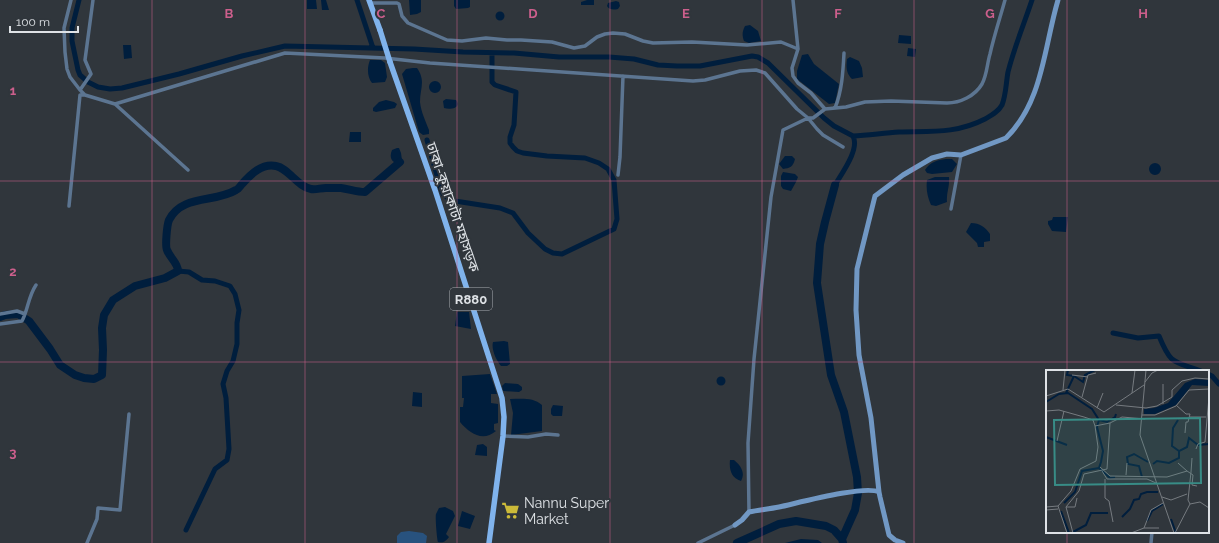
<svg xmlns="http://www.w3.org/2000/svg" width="1219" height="543" font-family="Raleway,'Noto Sans Bengali',sans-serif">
	<rect width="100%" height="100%" fill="#30363c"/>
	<path fill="#28527e" d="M409,531L423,533L427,536L426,543H397V536L401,532Z"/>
	<path fill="#001e3d" d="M307,0H316L317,9H307Z
		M321,0H326L329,10H322Z
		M409,0H421V12L417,14L410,15Z
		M454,0H470V7L468,8L456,9L454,6Z
		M587,0H594V5H581V2Z
		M616,1L619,2L620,6L618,9C614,10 609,10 607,6L608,3Z
		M495.5 16a4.5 4.5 0 1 1 9 0a4.5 4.5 0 1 1-9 0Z
		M750,25L758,31L761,41L749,43L744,41C742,35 742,32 745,26Z
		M899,35L911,36V44L898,43Z
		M123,45H131L132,58L124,59Z
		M908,48L916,49L915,57L907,56Z
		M808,54L814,64L839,84L835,103L829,104L797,79V71L802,55Z
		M850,57L859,61L862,68L863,77L852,79C846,73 846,67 847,59Z
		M370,60H381L385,63L387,77L385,82L372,83C367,77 367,67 370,60Z
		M413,68H417C426,81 420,88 420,102C421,112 426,122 429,130V134L423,135L419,132L402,74L406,69Z
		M429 87a6 6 0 1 1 12 0a6 6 0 1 1-12 0Z
		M446,99L456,100C462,108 450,110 444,108L443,101Z
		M386,100L394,102L397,104L395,108L376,112L373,111V108L379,102Z
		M350,132H361V142H349Z
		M397,148H399L401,153L402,160L398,162H394C390,159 390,155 392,150Z
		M785,156H792L795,159C793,167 790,168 783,169L779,164Z
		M946,159H952L957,164L952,172L932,174L927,173L925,170C930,162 937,160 946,159Z
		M1149 169a6 6 0 1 1 12 0a6 6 0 1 1-12 0Z
		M783,172L795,174L798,177L796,182L791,191L783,189L781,186V176Z
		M935,177H949C950,186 946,194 947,202L936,206L931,205C927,196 926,189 927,180Z
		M1053,217H1068L1066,232L1052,231L1048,224V221L1052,220Z
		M971,223C980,223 985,227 990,234V241L984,242V247H978L977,243L966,232Z
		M457,312H469L471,329L455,326Z
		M504,341L508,342L510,364L507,366H501C496,360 491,349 493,342Z
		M490,374L497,394H491V403L498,404V423L494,424V430L496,431C483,442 470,434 460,422V407H463L464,398H462V376Z
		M716.5 381a4.5 4.5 0 1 1 9 0a4.5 4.5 0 1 1-9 0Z
		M505,383L518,384L522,387V390L519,392L503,391L502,386Z
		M413,392L422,393V407L412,406Z
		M510,399C521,399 533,397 542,405V431L511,435L513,413Z
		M553,405L563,406L562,416H553L551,414V409Z
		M483,444L487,447V456L475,455L477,445Z
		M730,460H734C740,465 746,472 741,481C731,478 729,469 730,460Z
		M445,507L453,511L455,516L446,534L449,537C446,541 444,543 438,542C437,540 435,517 436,514C437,512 438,510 439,508Z
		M462,511L475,516L470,529L458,526Z
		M801,539L818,540L822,543H785Z"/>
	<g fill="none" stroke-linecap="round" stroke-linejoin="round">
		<path stroke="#001e3d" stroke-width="5" d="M79,0L72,28V41L78,70L80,75L88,82L98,87L110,89L122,88L179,74L242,56L285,46L414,49L463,52L514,53L559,57H609L634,59L658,65L677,66H700L752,56L758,57L768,63L824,118L834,126L853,136C860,149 842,173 835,185
			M357,0L373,48
			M853,136C869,135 884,133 899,132C930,131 956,134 985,119C992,115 998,112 1002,105C1006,95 1006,83 1008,72C1014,48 1024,24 1032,0
			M427,140L440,186L443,194L448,198L455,201L500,208L513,213L528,233L545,249L553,253L562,254L614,229L617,219L614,180L608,169L599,163L585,158L547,156L523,153L517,151L513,147L510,143V137L514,125L516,92L495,85L492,82V53
			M178,271L189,272L202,280L215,281L230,286L235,294L239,310L237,323V344L233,361L227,371L223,384L226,398L229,449L227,460L215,469L186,530
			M1113,333L1138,338L1159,336C1171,365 1173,361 1201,371
			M1208,374L1212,376L1219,384"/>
		<path stroke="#001e3d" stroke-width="8" d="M835,185L825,222L820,244L817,283L831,375L844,412L857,477L858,493L855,510L842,539L843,543
			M0,317L5,315L18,314L29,321L50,349L60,365L75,375L84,378L94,379L102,375L103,350L102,328L104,315L113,300L135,286L165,278L178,271C178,263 170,258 167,250C165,246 167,225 169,220C182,194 215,203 236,190C239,189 240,186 242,184C251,174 262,163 276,166C288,168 298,187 311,189C315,190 321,188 326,188C331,188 336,188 341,188C349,189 357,192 365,192L400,162
			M737,543L779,524L796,521L826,526L834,530L842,539"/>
		<path stroke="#5c7591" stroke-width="3.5" d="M71,0L64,28L65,52L67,69L70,77L80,90L85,95L115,104L285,53L385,58L430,63L693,81L705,80L740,71L756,70L765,73L797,109L808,118L817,129L823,135L843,147
			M793,0L798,49
			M370,3H397L399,4L402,16L408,23L447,40L462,41L486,38L507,40H521L552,42L574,48L585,46L597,37L605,34L613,33L625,34L643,41L653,43L692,42L747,45L781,42L798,49L792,68L793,76L798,83L811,93L825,109
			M80,90L91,74L85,60L93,0
			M115,104L188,170
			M835,108C842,91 843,72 844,53
			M618,175L620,157L623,76
			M69,206L80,95H85
			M951,209L961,155
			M0,314L17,311L25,314
			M0,324L22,321C28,310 28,297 36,285
			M503,436L528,437L546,434L558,435
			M749,512L748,443L754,359L771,197L783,130L808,118H813L825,109L846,107L865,102L891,101L947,103C960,103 975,96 982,84C987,75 987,64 990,54C994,36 1000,18 1005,0
			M87,543L97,519L98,508L120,510L129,414
			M698,543L735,525
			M1151,543L1152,532"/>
		<path stroke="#7198c4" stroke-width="5" d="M879,492L871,418L859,355L856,310L857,269L875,196L903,175L932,158L947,154L961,155L1006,138C1043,102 1044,47 1058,0
			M735,525L742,520L749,512C759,510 769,509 779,507C798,503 864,485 879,492L880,497L889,535L895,540L903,543"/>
		<path stroke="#80b3ec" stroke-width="5.5" d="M369,0L380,30
			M390,62L435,190L502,398L504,417L503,436L489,543"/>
		<path stroke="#80b3ec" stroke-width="5.5" d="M380,30L390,62"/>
	</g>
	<path fill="none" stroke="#cc5f8c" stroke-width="1" stroke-opacity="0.55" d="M152,0V543M305,0V543M457,0V543M610,0V543M762,0V543M914,0V543M1067,0V371M0,181H1219M0,362H1219M1067,532V543"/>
	<defs>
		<symbol id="supermarket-bare" viewBox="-9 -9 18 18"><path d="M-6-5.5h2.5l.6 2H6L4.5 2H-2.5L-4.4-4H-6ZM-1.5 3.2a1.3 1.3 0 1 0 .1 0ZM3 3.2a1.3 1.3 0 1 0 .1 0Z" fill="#cbba39" stroke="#30363c" stroke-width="2.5" paint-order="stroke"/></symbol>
	</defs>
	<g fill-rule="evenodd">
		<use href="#supermarket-bare" x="498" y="498" width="25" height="25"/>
	</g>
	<g text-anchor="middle" stroke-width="4" stroke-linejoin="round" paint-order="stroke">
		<rect fill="#30363c" stroke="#aaaeb3" stroke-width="1" x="450" y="288" width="42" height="22" rx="3"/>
		<g font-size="13" font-weight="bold" fill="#dee2e6">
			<text x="471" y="304">R880</text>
		</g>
		<g font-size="14" fill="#dee2e6" stroke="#30363c">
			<text transform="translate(453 207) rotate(71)" y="5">ঢাকা-কুয়াকাটা মহাসড়ক</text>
		</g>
		<g font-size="14" fill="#dee2e6" stroke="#30363c" text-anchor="start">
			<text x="524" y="508">Nannu Super<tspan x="524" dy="16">Market</tspan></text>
		</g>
	</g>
	<g transform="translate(1046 370)">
		<rect width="163" height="163" fill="#30363c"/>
		<path d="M149,9L163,10V16L146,15L130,35L109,44H98V39L108,38L122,33L139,13Z" fill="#001e3d"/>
		<path fill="none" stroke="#001e3d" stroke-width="2" d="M28,6L37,12L39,5L49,0M20,23L28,6L21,5L22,0M0,32L13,24L22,23L46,39L53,50L51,57L57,81L55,92M53,50L61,52L69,47L70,44M132,50L127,58L126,76L133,81M0,67L21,75M55,92L53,98L64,108L69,107M107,94L111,91L123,93L133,88V81L141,77L143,68L152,75L163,74M96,107L93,96L82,94L81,87L88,84L102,92M18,133L29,122L36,101L53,98M15,141L23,163M76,147L84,139L88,130L93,129L95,124L101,122H112M125,149L130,163M101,151L106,141L117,134M27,162L40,155L45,143H62"/>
		<path fill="none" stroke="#767b80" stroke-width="1" d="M100,0L94,65L128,163M26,5L42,7M99,12L106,3L112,0M117,14V34M17,20L19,0M86,23L89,0M0,26L22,19L58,42L98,15M36,27L42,5L50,3M70,35L100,38L111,36L126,27V20L136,11L149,8L163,9M130,35L140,44H144L142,52H140L139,63M51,38L57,23M0,41L13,40L38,47L47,50L49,56L64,53L76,47L99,49M96,45H109L130,36L143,20L163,19M144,47H160M11,71L18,41M150,79L152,74L159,72L163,27M132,93L141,101M54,97L64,106L121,107L141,101L147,105L146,115L151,116M56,101L61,109H101L110,113M145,102L142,130L144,134L154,132L163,138M145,102L146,88M80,105L81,93M59,109V128L63,131L67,152M116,127L125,130L141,124M0,137L12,136M20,137H29L31,128M0,140L12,139M98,158L105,140L117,133M21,163L12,136L25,121L34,99L50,91L52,77L49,56M27,163L20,137L33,121L38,104L61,99L64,53M85,163L98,158H113M129,163L144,134"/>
		<path fill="#388c86" fill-opacity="0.15" stroke="#388c86" stroke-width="2" d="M154,48L155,113L9,115L8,50Z"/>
		<rect width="163" height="163" fill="none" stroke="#dee2e6" stroke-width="2"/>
	</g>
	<g font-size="13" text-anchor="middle" font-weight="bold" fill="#cc5f8c" stroke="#30363c" stroke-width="4" stroke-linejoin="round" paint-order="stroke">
		<text x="229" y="18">B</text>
		<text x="381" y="18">C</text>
		<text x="533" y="18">D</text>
		<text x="686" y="18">E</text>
		<text x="838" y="18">F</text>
		<text x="990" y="18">G</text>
		<text x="1143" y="18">H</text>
		<text x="13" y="95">1</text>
		<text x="13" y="276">2</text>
		<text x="13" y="457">3</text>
	</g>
	<path d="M10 26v6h68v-6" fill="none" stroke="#dee2e6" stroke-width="2"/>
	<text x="16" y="26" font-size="12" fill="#dee2e6" stroke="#30363c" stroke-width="3" paint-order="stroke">100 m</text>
</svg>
